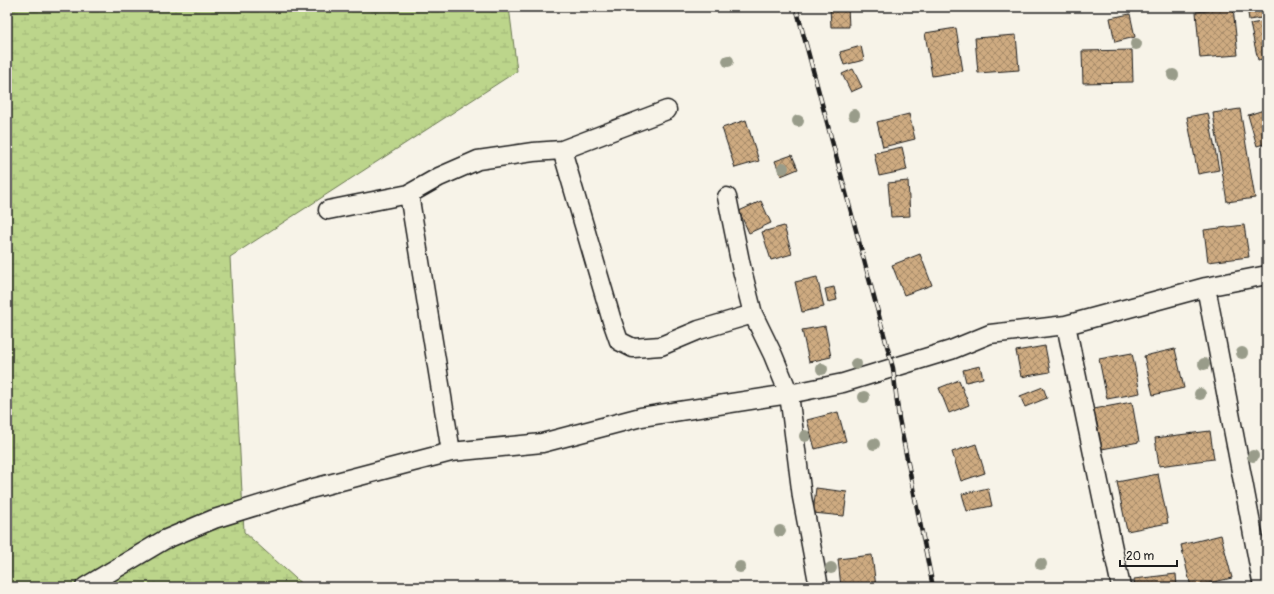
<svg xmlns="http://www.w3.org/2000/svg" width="1274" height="594" font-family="Pangolin,sans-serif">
	<defs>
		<pattern id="wetland-marsh" width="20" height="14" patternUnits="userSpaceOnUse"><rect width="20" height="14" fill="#bcd58b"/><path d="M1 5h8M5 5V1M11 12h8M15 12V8" fill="none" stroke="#a1b677"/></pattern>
		<pattern id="building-cross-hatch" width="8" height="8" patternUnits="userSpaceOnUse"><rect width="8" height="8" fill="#ceab81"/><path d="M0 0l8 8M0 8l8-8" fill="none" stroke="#a68a69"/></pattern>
	</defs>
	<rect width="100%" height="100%" fill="#f7f3e8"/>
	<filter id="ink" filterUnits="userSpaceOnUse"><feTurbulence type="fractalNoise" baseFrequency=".025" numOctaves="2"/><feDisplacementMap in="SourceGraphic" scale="8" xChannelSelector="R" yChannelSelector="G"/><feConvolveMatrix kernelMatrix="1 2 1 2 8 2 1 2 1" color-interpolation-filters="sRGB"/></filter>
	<g filter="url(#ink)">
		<path fill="url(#wetland-marsh)" stroke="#6c7854" d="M7,7H509L517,71L230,257L244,532L305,587H7Z"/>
		<path fill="url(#building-cross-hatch)" stroke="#1c1c1c" d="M830,7H848L849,27H831Z
			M1247,7H1267V17L1249,20Z
			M1233,8L1238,55L1200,58L1196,12Z
			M1130,14L1135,37L1115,42L1110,18Z
			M1267,21V58L1258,60L1250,24Z
			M956,28L963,71L932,76L925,33Z
			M1016,35L1019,70L978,73L975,38Z
			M861,46L864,60L844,65L840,52Z
			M1132,50L1133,82L1083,83L1082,51Z
			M853,69L862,87L851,92L842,74Z
			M1240,109L1255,198L1227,202L1213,113Z
			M1267,109V143L1257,146L1248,115Z
			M1208,113L1219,170L1198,174L1187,117Z
			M909,114L915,139L883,147L877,122Z
			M746,120L759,161L735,168L722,128Z
			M902,147L907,170L879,176L874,153Z
			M792,155L798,169L781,176L775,161Z
			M908,181L910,216L891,217L888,183Z
			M761,201L771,223L749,233L739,211Z
			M1244,225L1249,257L1208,262L1204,230Z
			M784,226L792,254L771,260L762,232Z
			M920,254L932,285L904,295L892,265Z
			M817,277L824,307L802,312L795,282Z
			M834,287L837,300L828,302L825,289Z
			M825,326L831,357L809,362L802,330Z
			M1045,346L1050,372L1021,377L1016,351Z
			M1175,349L1184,388L1153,395L1144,356Z
			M1132,353L1140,393L1107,399L1099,359Z
			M980,366L983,378L966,382L963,370Z
			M959,380L969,405L949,413L939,388Z
			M1043,387L1047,398L1025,407L1020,396Z
			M1132,402L1139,442L1102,449L1094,409Z
			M838,412L846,441L815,449L807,420Z
			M1210,431L1214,459L1159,466L1155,438Z
			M976,444L985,473L961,481L952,452Z
			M1158,474L1168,523L1127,531L1117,482Z
			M816,488L847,492L844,516L813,513Z
			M988,488L992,506L967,511L962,494Z
			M1221,535L1232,578L1191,587L1181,545Z
			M872,555L876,587H841L838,559Z
			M1176,574L1177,587H1135L1134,579Z"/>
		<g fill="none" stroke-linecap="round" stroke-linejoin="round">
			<defs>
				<path id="minor" d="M562,150L612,321L619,341L633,348L661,346L699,330L753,314
					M409,194L451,452
					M727,197L741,266L753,314L773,355L789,394L802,497L819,587
					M328,210L409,194L439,177L478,160L533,152L562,150L667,110
					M1206,287L1263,587
					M1066,325L1121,587
					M85,587L164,540L214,519L314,488L451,452L542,443L641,417L789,394L843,383L951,350L990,334L1066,325L1206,287L1267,275"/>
			</defs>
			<use href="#minor" stroke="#1c1c1c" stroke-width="21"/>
			<use href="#minor" stroke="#f7f3e8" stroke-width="18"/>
			<defs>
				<path id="rail" d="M796,7L893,368L899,419L933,587"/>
			</defs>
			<use href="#rail" stroke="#1c1c1c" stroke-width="4.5"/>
			<use href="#rail" stroke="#f7f3e8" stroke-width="3" stroke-dasharray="9" stroke-linecap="butt"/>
		</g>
		<g fill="#999c8a">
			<circle cx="1136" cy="44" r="6"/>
			<circle cx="728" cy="61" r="6"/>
			<circle cx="1173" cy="75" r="6"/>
			<circle cx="854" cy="115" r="6"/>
			<circle cx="798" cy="121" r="6"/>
			<circle cx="783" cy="168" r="6"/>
			<circle cx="1242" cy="353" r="6"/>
			<circle cx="856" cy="364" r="6"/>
			<circle cx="1204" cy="364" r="6"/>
			<circle cx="822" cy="369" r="6"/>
			<circle cx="1200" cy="394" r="6"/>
			<circle cx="864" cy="397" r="6"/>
			<circle cx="805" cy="436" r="6"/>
			<circle cx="874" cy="444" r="6"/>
			<circle cx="1253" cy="456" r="6"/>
			<circle cx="780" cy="531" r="6"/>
			<circle cx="1041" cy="564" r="6"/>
			<circle cx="740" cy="567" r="6"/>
			<circle cx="831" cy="568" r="6"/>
		</g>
	</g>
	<rect width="1274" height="594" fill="none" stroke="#f7f3e8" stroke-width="24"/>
	<rect x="12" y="12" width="1250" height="570" fill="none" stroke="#1c1c1c" stroke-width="1.5" filter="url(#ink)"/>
	<path d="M1120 560v6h57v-6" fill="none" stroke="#1c1c1c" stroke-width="2"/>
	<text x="1126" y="560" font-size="12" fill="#1c1c1c" stroke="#f7f3e8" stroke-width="3" paint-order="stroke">20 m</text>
</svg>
